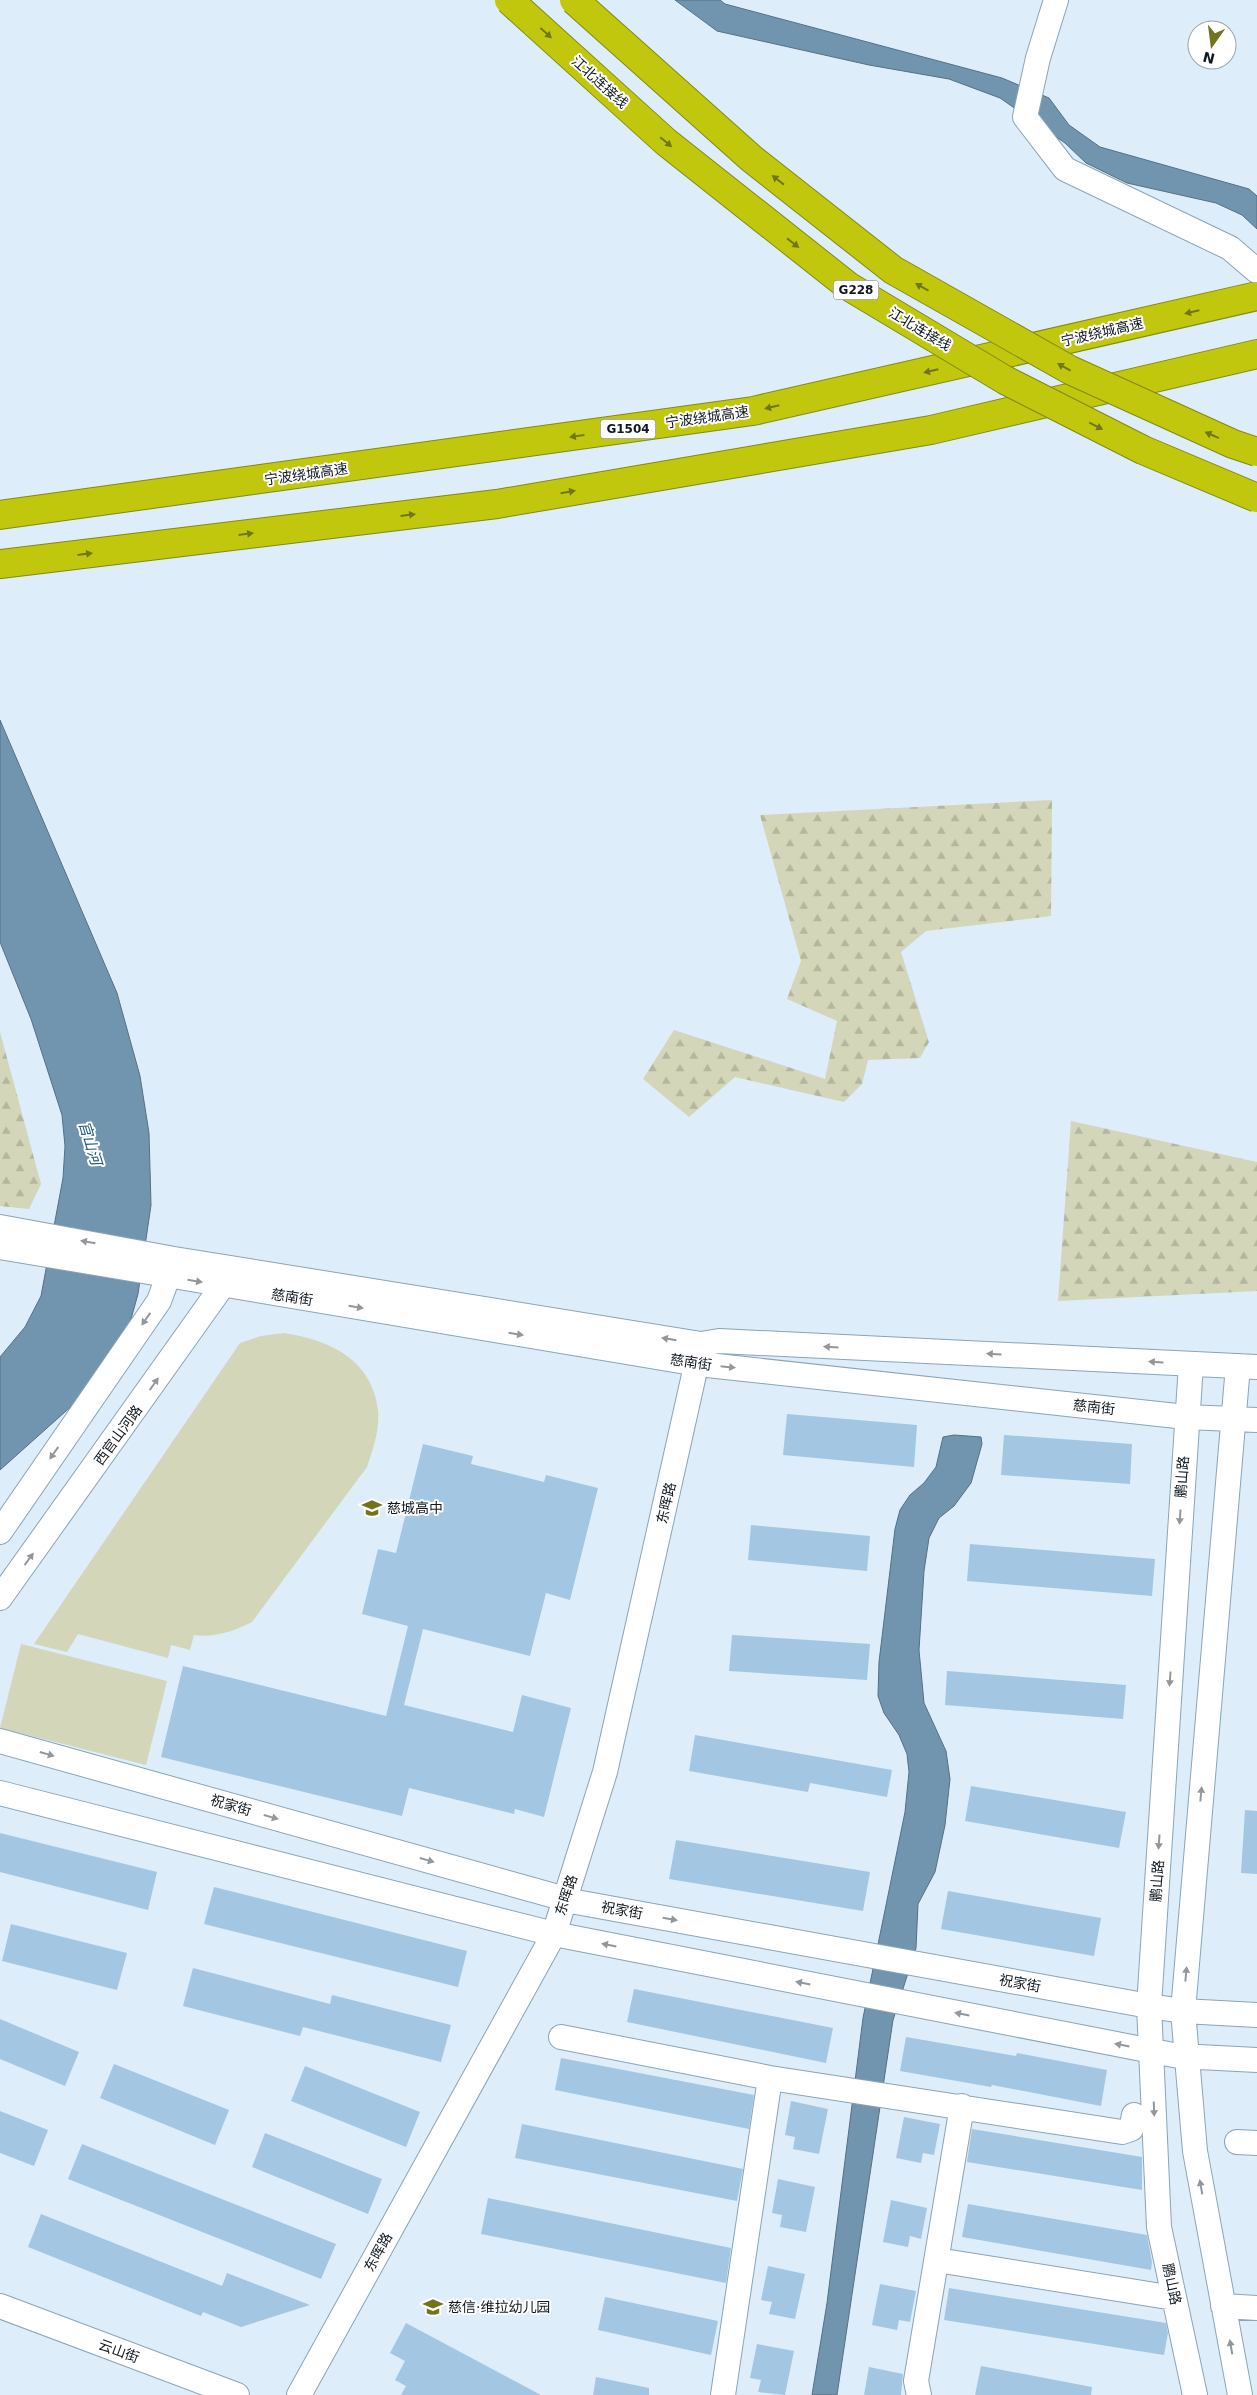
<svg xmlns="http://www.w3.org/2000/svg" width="1257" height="2395" font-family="'DejaVu Sans','Noto Sans SC',sans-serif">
	<defs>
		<pattern id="forest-firs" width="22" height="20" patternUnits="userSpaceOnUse" patternTransform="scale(1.25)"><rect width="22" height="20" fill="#d3d6b8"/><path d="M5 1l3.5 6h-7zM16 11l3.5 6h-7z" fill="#b4b79e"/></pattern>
	</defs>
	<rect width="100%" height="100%" fill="#ddedfa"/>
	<path fill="#d3d6b8" d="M284,1333C329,1340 372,1359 378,1410C380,1429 373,1449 367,1467L252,1622C234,1631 215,1638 194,1635L190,1650L171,1645L168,1658L78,1634L67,1652L34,1644L240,1343L261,1336Z
		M21,1644L167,1681L146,1765L0,1728Z"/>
	<path fill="url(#forest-firs)" d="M1052,800L1051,916L926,931L901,952L929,1042L920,1058L868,1060L862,1084L844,1102L735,1077L689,1117L643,1079L674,1030L825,1079L837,1021L787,999L801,961L760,815Z
		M0,1032L41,1184L29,1209L0,1206Z
		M1071,1121L1257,1162V1291L1058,1301Z"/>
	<path fill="#7295af" stroke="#547084" d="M675,0H720L725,4L1002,78L1049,98L1069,125L1100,147L1249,189L1257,196V229L1242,215L1216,203L1127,183L1086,163L1065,143L1000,98L949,79L869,65L717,31Z
		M0,720L117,993L140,1076L149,1133L151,1205L138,1294L131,1319L120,1343L75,1403L0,1470V1357L25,1327L41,1296L63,1178L65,1146L62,1115L31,1019L0,942Z
		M954,1435L981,1437L982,1444L971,1483L954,1506L939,1518L929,1538L924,1571L919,1650L924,1703L946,1751L950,1779L945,1825L935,1872L918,1904L916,1948L893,2020L837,2395H812L827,2303L863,2018L905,1812L909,1772L907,1754L899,1735L884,1713L878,1696L879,1662L895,1529L900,1510L910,1495L924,1483L936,1467L943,1437Z"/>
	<path fill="#a3c7e3" d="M787,1414L917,1425L914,1467L783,1455Z
		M1004,1435L1132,1444L1130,1484L1001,1475Z
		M423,1444L473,1456L471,1464L544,1482L546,1475L598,1488L570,1600L546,1593L530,1656L423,1629L404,1705L513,1732L522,1695L571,1708L544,1817L515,1809L514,1814L409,1788L402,1816L161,1757L183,1666L386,1716L408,1626L362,1614L378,1549L396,1553Z
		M751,1525L870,1536L867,1571L748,1560Z
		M970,1544L1155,1559L1152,1596L967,1581Z
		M732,1635L870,1644L867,1680L729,1671Z
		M947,1671L1126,1685L1123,1719L945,1705Z
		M695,1735L892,1770L887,1797L810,1783L808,1792L689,1771Z
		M971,1786L1126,1812L1119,1848L965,1821Z
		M1245,1810L1257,1811V1874L1241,1873Z
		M0,1833L157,1872L148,1910L0,1872Z
		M676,1840L870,1872L863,1911L669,1879Z
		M214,1887L467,1951L458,1987L204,1924Z
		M948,1891L1101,1918L1094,1956L941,1929Z
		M11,1924L127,1953L117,1990L2,1961Z
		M193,1968L330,2004L332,1995L451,2025L441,2062L303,2027L300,2036L183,2006Z
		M634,1989L833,2028L826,2063L627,2022Z
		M0,2019L79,2052L65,2086L0,2059Z
		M906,2037L1016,2056L1017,2053L1107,2070L1101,2106L992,2085L991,2087L900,2071Z
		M561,2058L754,2095L749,2129L555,2090Z
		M114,2064L229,2110L215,2145L100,2098Z
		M305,2066L420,2112L406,2147L291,2101Z
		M791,2101L828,2109L819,2154L793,2149L795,2137L785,2135Z
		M0,2111L48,2130L34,2166L0,2153Z
		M904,2117L940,2124L934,2155L923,2153L921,2163L896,2158Z
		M522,2124L743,2169L737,2201L515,2158Z
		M972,2129L1142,2157V2190L967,2162Z
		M265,2133L382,2179L368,2214L252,2167Z
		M82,2144L336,2244L321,2279L68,2179Z
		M778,2179L815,2187L806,2232L780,2227L782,2215L772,2213Z
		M488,2198L731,2248L726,2283L481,2234Z
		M891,2200L927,2208L921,2239L910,2236L908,2247L883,2242Z
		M968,2204L1147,2235L1152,2262L1151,2270L962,2237Z
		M41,2214L222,2286L227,2273L310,2305L241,2327L203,2312L201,2316L28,2247Z
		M768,2266L805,2274L795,2319L769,2314L772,2302L761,2300Z
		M880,2284L916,2291L910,2322L899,2320L897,2330L872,2325Z
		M949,2288L1166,2323L1168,2333L1164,2355L944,2320Z
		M605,2297L718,2321L711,2355L598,2330Z
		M406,2323L541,2395H401L406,2386L395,2380L405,2361L390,2353Z
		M757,2344L794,2351L785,2395L758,2392L761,2380L750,2378Z
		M981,2366L1092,2387L1091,2395H975Z
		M869,2367L903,2374L901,2395H864Z
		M596,2377L649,2388V2395H593Z"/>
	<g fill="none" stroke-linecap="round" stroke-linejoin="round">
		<defs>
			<path id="minor" d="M1056,0L1038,58L1025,117L1065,169L1230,248L1257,271
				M0,1227L174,1259L701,1344L719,1341L1257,1367
				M0,1247L698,1364L1186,1417L1257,1420
				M1191,1364L1149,2006L1159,2227L1195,2395
				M1238,1366L1183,2011L1195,2151L1240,2395
				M0,1532L159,1301L173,1263
				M0,1598L223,1285L227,1272
				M0,1741L576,1902L1149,2006L1183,2011L1257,2015
				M0,1793L554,1934L1152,2051L1179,2056L1257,2060
				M561,2037L770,2078L1122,2132L1131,2129L1134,2115
				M1237,2142L1257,2143
				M937,2260L1174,2298
				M0,2306L237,2395
				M1223,2306L1257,2308
				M299,2395L554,1934L605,1772L700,1348
				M723,2395L770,2078
				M919,2395L916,2381L962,2106"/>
			<path id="highway" d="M0,515L753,411L1257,296
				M0,564L497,504L931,430L1257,354"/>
		</defs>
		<use href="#minor" stroke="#8aa4b8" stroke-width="26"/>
		<use href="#highway" stroke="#828a13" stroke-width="30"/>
		<use href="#minor" stroke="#fff" stroke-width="24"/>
		<use href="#highway" stroke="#c0c70c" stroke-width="28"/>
		<defs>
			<path id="highway-bridge" d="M509,0L666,142L848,286L1005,380L1143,450L1257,498
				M574,0L752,159L893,270L1070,370L1233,444L1257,452"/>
		</defs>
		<use href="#highway-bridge" stroke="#828a13" stroke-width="30" stroke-linecap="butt"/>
		<use href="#highway-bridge" stroke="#c0c70c" stroke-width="28"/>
	</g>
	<defs><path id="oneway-solid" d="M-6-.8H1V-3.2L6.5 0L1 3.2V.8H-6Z" transform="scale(1.25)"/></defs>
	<g fill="#707815">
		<use href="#oneway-solid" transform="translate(546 33) rotate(42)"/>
		<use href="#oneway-solid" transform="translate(666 142) rotate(40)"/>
		<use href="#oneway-solid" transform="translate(778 180) rotate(-142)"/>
		<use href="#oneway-solid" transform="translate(793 243) rotate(38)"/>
		<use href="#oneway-solid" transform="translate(922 287) rotate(-151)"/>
		<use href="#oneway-solid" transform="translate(1192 312) rotate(167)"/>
		<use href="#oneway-solid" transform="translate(1064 367) rotate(-151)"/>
		<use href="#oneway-solid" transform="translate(931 371) rotate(167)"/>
		<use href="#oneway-solid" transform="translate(772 407) rotate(167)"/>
		<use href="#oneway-solid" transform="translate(1096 426) rotate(27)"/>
		<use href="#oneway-solid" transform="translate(1212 435) rotate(-156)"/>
		<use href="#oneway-solid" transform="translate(577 436) rotate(172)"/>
		<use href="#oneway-solid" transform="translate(568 492) rotate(-10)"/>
		<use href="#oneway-solid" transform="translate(408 515) rotate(-7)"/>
		<use href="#oneway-solid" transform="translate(246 534) rotate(-7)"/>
		<use href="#oneway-solid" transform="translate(85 554) rotate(-7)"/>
	</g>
	<g fill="#93979b">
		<use href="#oneway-solid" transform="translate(88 1242) rotate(-170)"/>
		<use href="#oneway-solid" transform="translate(195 1281) rotate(9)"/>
		<use href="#oneway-solid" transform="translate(356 1307) rotate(9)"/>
		<use href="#oneway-solid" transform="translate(146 1319) rotate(125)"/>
		<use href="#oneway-solid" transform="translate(516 1334) rotate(9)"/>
		<use href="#oneway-solid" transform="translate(669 1339) rotate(-171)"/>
		<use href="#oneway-solid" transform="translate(831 1347) rotate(-177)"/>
		<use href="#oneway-solid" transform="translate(994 1354) rotate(-177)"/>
		<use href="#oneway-solid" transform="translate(1156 1362) rotate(-177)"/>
		<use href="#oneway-solid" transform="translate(728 1367) rotate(6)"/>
		<use href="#oneway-solid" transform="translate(154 1384) rotate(-55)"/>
		<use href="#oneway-solid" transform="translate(54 1453) rotate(125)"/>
		<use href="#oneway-solid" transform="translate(1180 1517) rotate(94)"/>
		<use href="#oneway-solid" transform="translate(29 1559) rotate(-54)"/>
		<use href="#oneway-solid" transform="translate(1170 1679) rotate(94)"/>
		<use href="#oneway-solid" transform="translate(47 1754) rotate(16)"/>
		<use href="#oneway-solid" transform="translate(1201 1794) rotate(-85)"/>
		<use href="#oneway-solid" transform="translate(271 1817) rotate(16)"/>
		<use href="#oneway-solid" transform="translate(1159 1842) rotate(94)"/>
		<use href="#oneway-solid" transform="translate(427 1860) rotate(16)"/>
		<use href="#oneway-solid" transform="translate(670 1919) rotate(10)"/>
		<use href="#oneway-solid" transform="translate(609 1945) rotate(-169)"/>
		<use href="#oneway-solid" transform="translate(1186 1974) rotate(-85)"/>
		<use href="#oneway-solid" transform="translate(803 1983) rotate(-169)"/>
		<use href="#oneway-solid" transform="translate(962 2014) rotate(-169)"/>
		<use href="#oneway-solid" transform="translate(1122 2045) rotate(-169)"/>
		<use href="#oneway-solid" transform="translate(1154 2109) rotate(88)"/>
		<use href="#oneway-solid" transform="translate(1201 2187) rotate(-100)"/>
		<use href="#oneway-solid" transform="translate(1231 2347) rotate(-100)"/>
	</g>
	<defs>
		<symbol id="school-bare" viewBox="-9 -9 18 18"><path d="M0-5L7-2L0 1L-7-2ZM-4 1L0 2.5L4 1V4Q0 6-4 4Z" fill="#70751c" stroke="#fff" stroke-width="2.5" paint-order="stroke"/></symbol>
	</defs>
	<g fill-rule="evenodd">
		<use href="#school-bare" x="358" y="1494" width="28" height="28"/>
		<use href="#school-bare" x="419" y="2293" width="28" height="28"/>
	</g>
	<g text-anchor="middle" stroke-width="4" stroke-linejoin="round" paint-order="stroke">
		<g fill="#fff" stroke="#575d63" stroke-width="1">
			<rect x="833.5" y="280.5" width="45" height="19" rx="4"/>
			<rect x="600.5" y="419.5" width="55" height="19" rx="4"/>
		</g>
		<g font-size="12" font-weight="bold" fill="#0f1820">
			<text x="856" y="294">G228</text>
			<text x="628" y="433">G1504</text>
		</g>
		<g font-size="14" fill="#0f1820" stroke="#fff">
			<text transform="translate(600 82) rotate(42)" y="5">江北连接线</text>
			<text transform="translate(920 329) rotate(31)" y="5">江北连接线</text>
			<text transform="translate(1102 332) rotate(-13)" y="5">宁波绕城高速</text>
			<text transform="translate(707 417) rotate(-8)" y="5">宁波绕城高速</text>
			<text transform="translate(306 474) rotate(-8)" y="5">宁波绕城高速</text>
			<text transform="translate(292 1297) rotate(9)" y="5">慈南街</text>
			<text transform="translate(691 1362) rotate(8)" y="5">慈南街</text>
			<text transform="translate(1094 1407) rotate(6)" y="5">慈南街</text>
			<text transform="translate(118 1435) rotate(-54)" y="5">西官山河路</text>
			<text transform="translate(1182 1477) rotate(-86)" y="5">鹏山路</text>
			<text transform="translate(666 1503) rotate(-77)" y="5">东晖路</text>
			<text transform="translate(231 1805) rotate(16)" y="5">祝家街</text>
			<text transform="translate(1157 1881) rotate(-86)" y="5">鹏山路</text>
			<text transform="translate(566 1895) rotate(-72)" y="5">东晖路</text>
			<text transform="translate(622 1910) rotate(10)" y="5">祝家街</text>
			<text transform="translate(1020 1983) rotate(10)" y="5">祝家街</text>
			<text transform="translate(378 2252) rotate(-61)" y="5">东晖路</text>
			<text transform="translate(1172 2284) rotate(78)" y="5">鹏山路</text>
			<text transform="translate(119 2351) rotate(20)" y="5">云山街</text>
		</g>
		<g font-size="14" fill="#0f1820" stroke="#fff" text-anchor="start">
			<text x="387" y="1513">慈城高中</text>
			<text x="448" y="2312">慈信·维拉幼儿园</text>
		</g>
		<g font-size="15" font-style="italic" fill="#20597e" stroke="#fff">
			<text transform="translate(90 1143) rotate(73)" y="5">官山河</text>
		</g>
	</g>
	<g transform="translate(1212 45) rotate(194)"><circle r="24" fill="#ffffff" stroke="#9fa3a6"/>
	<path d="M0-4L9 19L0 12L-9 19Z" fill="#70751c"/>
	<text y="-8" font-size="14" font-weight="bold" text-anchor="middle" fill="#0f1820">N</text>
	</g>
</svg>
